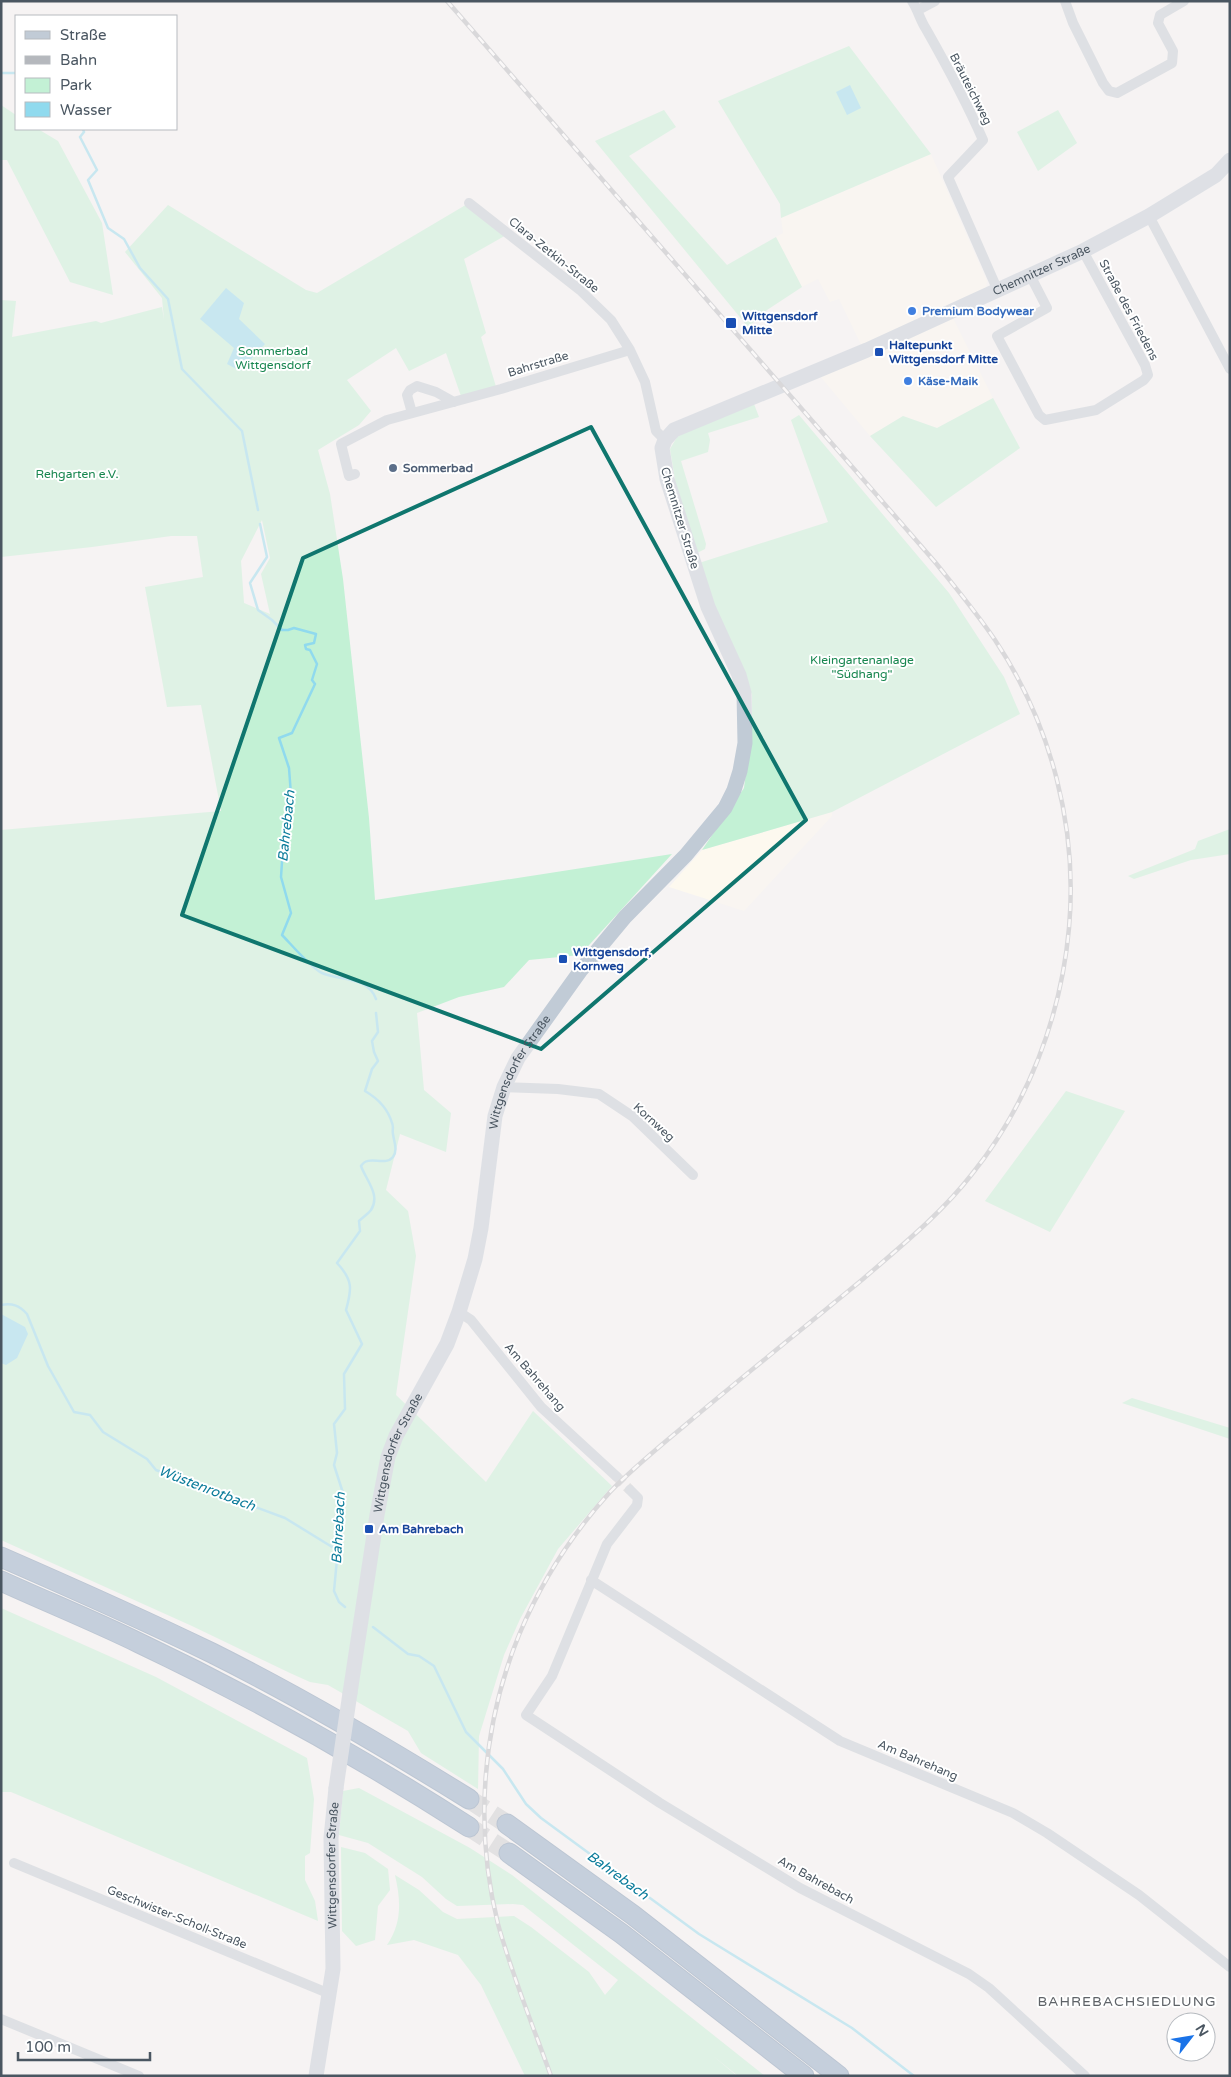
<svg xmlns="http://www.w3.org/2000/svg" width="1231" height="2077" font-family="'Varela Round',sans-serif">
	<rect width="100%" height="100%" fill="#f5f3f3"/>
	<path fill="#fdf9ef" d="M931,154L987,281L986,289L948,308L993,398L937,428L903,416L870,436L820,376L866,355L839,299L830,302L818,279L802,287L776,237L783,233L781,218Z
		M832,812V816L744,911L669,887L702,850Z"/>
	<path fill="#c3f1d5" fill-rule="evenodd" d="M849,46L931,154L781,218L780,204L718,101Z
		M1,105L16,115V129H38L58,141L102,223L113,295L70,282L7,160H1Z
		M664,110L676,127L629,156L727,265L776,237L802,287L767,310L748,327L595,141Z
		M1058,110L1077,143L1038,171L1017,132Z
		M469,203L508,234L464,259L486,333L481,337L497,390L462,399L446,353L409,371L396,348L347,380L371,411L359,425L318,450L330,494L343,579L369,818L375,900L672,854L580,955L529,960L504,987L459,997L417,1013L424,1090L451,1113L446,1152L400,1134L386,1190L408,1211L416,1256L396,1395L486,1482L533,1411L612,1486L558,1549L520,1619L504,1655L479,1736L478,1789L421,1753L408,1731L328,1685L310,1682L290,1673L192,1626L1,1540V830L221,811L201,705L167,707L145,587L203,577L197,536H171L92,547L1,557V300L16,301L12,337L96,321L101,323L162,307L164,320L162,298L125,252L168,205L306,290L317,293ZM262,520L270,558L261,574L270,614L244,603L241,561Z
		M993,398L1020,448L936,507L870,436L903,416L937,428Z
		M754,404L759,417L708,433L710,440L708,452L681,461L706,544L705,549L697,553L679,505L670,449L677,437L686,432Z
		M799,415L949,593L1004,677L1020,714L832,812L702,850L744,788L752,725V695L740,661L715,611L699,563L828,522L791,420Z
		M1230,829V854L1191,860L1134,879L1128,876L1195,849L1198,841Z
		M1066,1091L1125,1111L1050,1232L985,1201Z
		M1132,1398L1230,1428V1439L1122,1403Z
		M1,1608L156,1677L307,1758L314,1799L310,1853L305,1856V1880L315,1901L318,1921L11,1792H1Z
		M359,1788L470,1848L512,1875L765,2076H738L712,2055L737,2076H525L481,1985L458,1955L414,1940L387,1945C402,1923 401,1901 395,1875L419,1890L443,1912L457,1919L514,1916L531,1927L589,1972L605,1995L618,1980L523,1905L513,1904L457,1906L446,1899L422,1877L368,1843L339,1835L343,1791Z
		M341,1847L365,1853L388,1869L390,1890L378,1906L375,1940L356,1946L342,1931Z"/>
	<path fill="#90daee" d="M850,85L861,108L847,115L836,92Z
		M226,288L244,303L239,319L265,344L240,371L227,364L234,348L200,319Z
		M1,1314L25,1327L28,1334L17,1358L6,1365L1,1363Z"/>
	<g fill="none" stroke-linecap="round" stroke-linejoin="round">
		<path stroke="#90daee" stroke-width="2.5" d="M1,73H16
			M83,129L84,132L80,137L97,170L88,180L108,228L124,239L140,268L168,299L182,369L242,431L258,510
			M260,524L267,557L250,583L258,610L272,620L282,630H288L294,628L316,634L314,643L305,645L306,649L310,650L317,664L312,680L315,684L292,733L279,738L289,768L291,795L285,816L281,877L291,913L282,935C290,943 312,969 322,973C340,981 368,976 376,999
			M1,1305C12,1303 19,1305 27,1314L48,1366L74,1412L90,1415L103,1432L147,1459L156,1470L285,1518L337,1550
			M345,1607L339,1602L334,1591L340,1527L336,1516L343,1493L334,1465L337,1453L334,1424L345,1409L344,1374L362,1344L346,1310C352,1289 353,1280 337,1263L360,1231L359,1221C363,1217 368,1214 371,1210C381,1195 366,1180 361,1166C368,1154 385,1167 393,1157C398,1150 394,1142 393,1134C392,1131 394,1126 392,1123C388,1109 377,1098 365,1091L372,1069L378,1061L374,1052L372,1041L378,1032L376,1013
			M373,1627L408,1654L419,1656L434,1666L466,1732L503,1769L526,1804L541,1818L699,1934L852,2028L914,2076"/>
		<path stroke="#caccce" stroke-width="10" stroke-dasharray="10 5" stroke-linecap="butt" d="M616,1476L630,1490"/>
		<path stroke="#caccce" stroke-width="19" stroke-dasharray="19 9" stroke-linecap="butt" d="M469,1799L507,1824
			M469,1827L509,1853"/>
		<defs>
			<path id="highway" d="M1,1557C72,1588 142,1619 212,1653C300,1697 385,1747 469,1799
				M1,1581C47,1602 94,1621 139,1643C253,1697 363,1759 469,1827
				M507,1824L633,1915L839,2076
				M509,1853L622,1934L804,2076"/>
		</defs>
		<use href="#highway" stroke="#7690ad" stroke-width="21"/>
		<path stroke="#c1cad2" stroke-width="10" d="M912,1C918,10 920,20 926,29C947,66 966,101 983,140L948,177L998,291
			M1065,1L1073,23L1103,83L1109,91L1117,93L1172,63L1173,51L1158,23L1160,15L1184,1
			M918,10L935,1
			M469,203L580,290L611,320L630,350L645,382L656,431L665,440
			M1149,216L1230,369
			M1030,275L1047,308L997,336L1039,415L1045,420L1096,410L1144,380L1148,375L1145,365L1083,251
			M412,413L407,395L410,390L417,386L436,392L454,402
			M355,474L349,476L341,444L387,420L501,389L630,350
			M504,1087L558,1089L599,1094L632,1116L693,1175
			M459,1312L471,1320L541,1407L616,1476
			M630,1490L638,1498L637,1505L607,1544L552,1676L526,1715L660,1803L800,1888L969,1974L989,1988L1085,2076
			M591,1580L840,1741L1013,1813L1047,1833L1139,1895L1230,1967
			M14,1863L330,1994
			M1,2019L139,2076"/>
		<g stroke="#c1cbd6" stroke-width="15">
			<path id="s1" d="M350,1693L377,1515L388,1457L396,1436L447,1344L459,1312L475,1259L481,1228L495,1116L504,1087L518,1058L581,970L625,917L686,855L725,808L734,790L740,771L745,743L744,693L739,675L708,607L667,479L662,448L665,440L674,430L867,350L1083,251L1149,216L1216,175L1230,160"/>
			<path id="s2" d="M316,2076L333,1969L331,1838L336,1788"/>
		</g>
		<use href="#highway" stroke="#8ba5c1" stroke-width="19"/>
		<defs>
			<path id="rail" d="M447,1L935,562C955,587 976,612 995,640C1051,724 1078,827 1069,928C1061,1017 1028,1104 972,1174C941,1214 901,1246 863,1279C805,1327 747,1373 690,1421C663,1444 635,1466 610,1492C572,1534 541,1582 519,1635C482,1726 474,1828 498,1924C512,1975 533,2026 551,2076"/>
		</defs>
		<use href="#rail" stroke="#b5b8bd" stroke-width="4.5"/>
		<use href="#rail" stroke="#fff" stroke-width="2.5" stroke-dasharray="8" stroke-linecap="butt"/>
		<path stroke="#c1cbd6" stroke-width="15" d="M336,1788L350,1693"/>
	</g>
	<path d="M0 0H1231V2077H0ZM591,427L806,820L541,1049L182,915L303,558Z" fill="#f5f3f3" fill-opacity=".55" fill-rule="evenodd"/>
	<path fill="none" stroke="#0f766e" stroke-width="4" stroke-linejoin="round" d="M591,427L806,820L541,1049L182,915L303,558Z"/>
	<g fill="#3f7fe0" stroke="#fff" stroke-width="2">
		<circle cx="912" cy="311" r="5"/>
		<circle cx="908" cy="381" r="5"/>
	</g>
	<g fill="#1a4fb4" stroke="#fff" stroke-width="2">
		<rect x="725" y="317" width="12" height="12" rx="2.5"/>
		<rect x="874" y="347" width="10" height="10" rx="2.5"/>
		<rect x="558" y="954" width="10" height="10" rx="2.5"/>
		<rect x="364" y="1524" width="10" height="10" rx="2.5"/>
	</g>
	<circle fill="#5c6f8a" stroke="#fff" stroke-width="2" cx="393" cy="468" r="5"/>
	<g text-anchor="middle" stroke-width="4" stroke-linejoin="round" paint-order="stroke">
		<g font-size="12" fill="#4a5661" stroke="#fff">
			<text transform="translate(971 89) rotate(63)" y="4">Bräuteichweg</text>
			<text transform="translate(554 255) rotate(39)" y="4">Clara-Zetkin-Straße</text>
			<text dy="4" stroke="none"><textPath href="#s1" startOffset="1789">Chemnitzer Straße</textPath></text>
			<text transform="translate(1129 310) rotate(62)" y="4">Straße des Friedens</text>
			<text transform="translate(538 364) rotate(-17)" y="4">Bahrstraße</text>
			<text transform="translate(680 518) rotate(73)" y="4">Chemnitzer Straße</text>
			<text dy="4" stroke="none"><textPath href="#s1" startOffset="651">Wittgensdorfer Straße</textPath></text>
			<text transform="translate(654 1122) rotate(42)" y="4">Kornweg</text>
			<text transform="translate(535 1377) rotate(49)" y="4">Am Bahrehang</text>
			<text dy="4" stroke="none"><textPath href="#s1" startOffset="246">Wittgensdorfer Straße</textPath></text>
			<text transform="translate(918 1760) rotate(23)" y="4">Am Bahrehang</text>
			<text dy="4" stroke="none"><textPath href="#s2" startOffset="212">Wittgensdorfer Straße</textPath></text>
			<text transform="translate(816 1880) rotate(29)" y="4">Am Bahrebach</text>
			<text transform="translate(177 1917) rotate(22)" y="4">Geschwister-Scholl-Straße</text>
		</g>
		<g font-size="12" font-weight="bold" fill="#366cbe" stroke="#fff" text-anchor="start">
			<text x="922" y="315">Premium Bodywear</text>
			<text x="918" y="385">Käse-Maik</text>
		</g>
		<g font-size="12" font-weight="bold" fill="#164399" stroke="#fff" text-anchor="start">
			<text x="742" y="320">Wittgensdorf<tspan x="742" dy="14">Mitte</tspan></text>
			<text x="889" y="349">Haltepunkt<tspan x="889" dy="14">Wittgensdorf Mitte</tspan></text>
			<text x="573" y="956">Wittgensdorf,<tspan x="573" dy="14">Kornweg</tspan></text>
			<text x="379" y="1533">Am Bahrebach</text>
		</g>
		<g font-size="12" fill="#17864f" stroke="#fff">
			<text x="273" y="355">Sommerbad<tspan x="273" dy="14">Wittgensdorf</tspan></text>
			<text x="77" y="478">Rehgarten e.V.</text>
			<text x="862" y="664">Kleingartenanlage<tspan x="862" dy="14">"Südhang"</tspan></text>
		</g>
		<g font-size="12" font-weight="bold" fill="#4e5e75" stroke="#fff" text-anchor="start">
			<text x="403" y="472">Sommerbad</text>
		</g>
		<g font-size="14" font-style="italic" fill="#0c7c9b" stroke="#fff">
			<text transform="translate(286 826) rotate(-84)" y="5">Bahrebach</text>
			<text transform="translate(207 1488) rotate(21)" y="5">Wüstenrotbach</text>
			<text transform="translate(338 1528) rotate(-87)" y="5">Bahrebach</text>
			<text transform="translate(618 1875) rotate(36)" y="5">Bahrebach</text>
		</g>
		<g font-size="14" letter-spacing="1" fill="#5f6368" stroke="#fff">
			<text x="1127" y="2006">BAHREBACHSIEDLUNG</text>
		</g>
	</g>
	<rect width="1231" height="2077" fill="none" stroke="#4a5661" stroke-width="5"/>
	<rect x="15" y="15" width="162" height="115" fill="#ffffff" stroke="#b7bbc0"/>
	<rect x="25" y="31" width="25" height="8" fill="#c1cbd6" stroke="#b7bbc0"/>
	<text x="60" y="40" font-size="15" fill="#4a5661">Straße</text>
	<rect x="25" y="56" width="25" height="8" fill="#b5b8bd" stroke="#b7bbc0"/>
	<text x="60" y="65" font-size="15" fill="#4a5661">Bahn</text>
	<rect x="25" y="78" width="25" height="15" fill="#c3f1d5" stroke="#b7bbc0"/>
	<text x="60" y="90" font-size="15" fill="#4a5661">Park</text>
	<rect x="25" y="102" width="25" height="15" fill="#90daee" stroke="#b7bbc0"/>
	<text x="60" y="115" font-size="15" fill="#4a5661">Wasser</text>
	<g transform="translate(1191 2037) rotate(59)"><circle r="24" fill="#ffffff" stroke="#b7bbc0"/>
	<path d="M0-4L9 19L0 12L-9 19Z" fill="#1a73e8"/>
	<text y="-8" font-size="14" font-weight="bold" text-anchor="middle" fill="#4a5661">N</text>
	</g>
	<path d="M18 2052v8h132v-8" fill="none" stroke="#4a5661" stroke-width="2.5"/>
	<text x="25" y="2052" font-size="15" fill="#4a5661" stroke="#ffffff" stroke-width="4" paint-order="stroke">100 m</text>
</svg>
